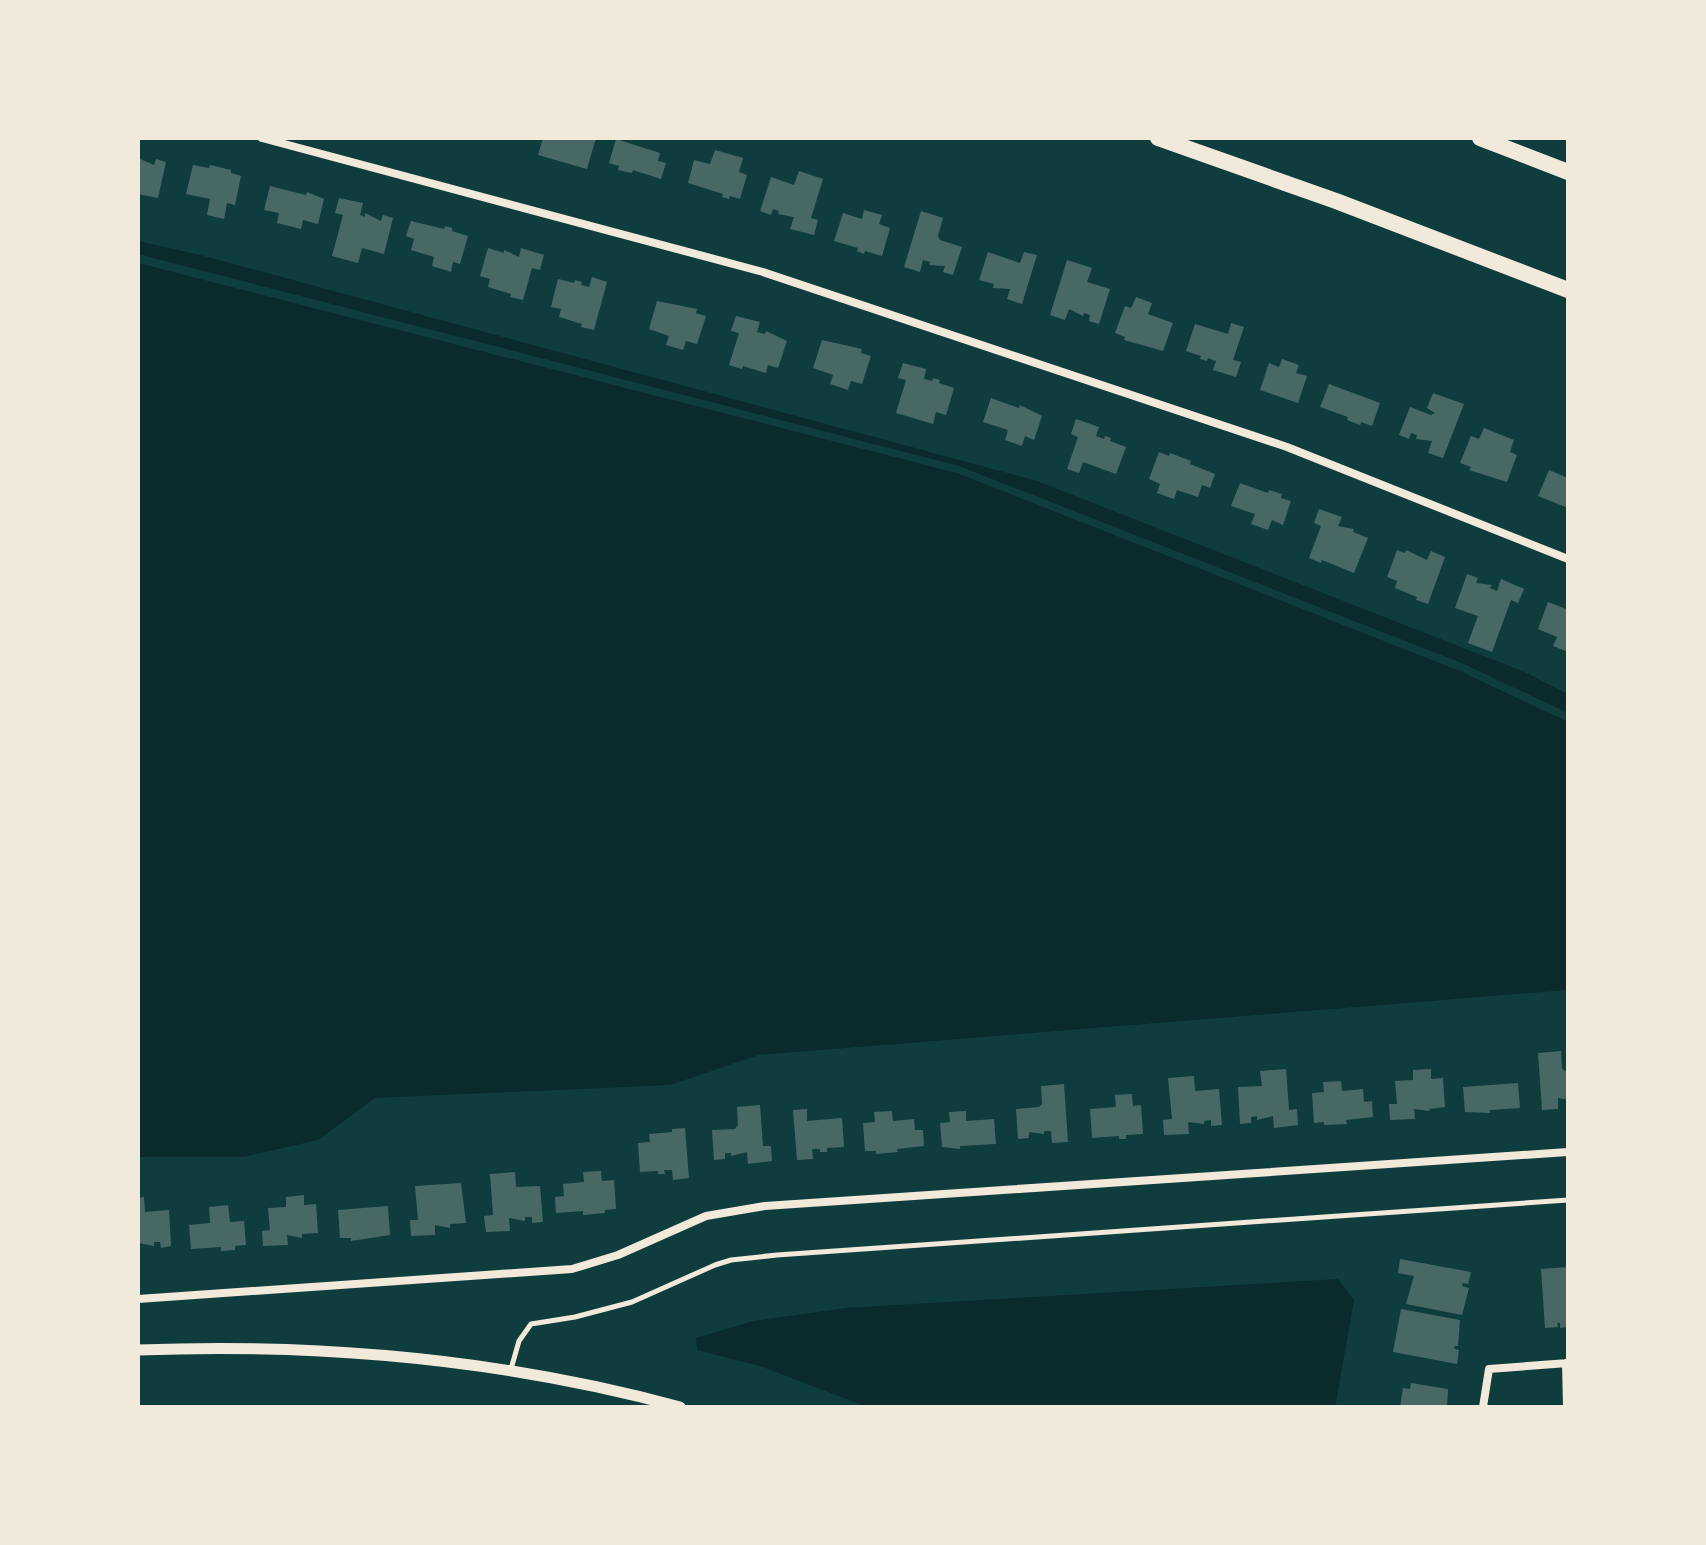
<svg xmlns="http://www.w3.org/2000/svg" width="1706" height="1545" font-family="'Times New Roman',serif">
	<rect width="100%" height="100%" fill="#0f3d3e"/>
	<path fill="#0a2a2b" d="M138,241L200,255L1037,481L1527,673L1568,694V713L1464,664L959,466L138,254Z
		M138,263L957,473L1460,671L1568,722V990L759,1055L670,1085L375,1098L318,1140L243,1157H138Z
		M1338,1279L1354,1300L1335,1407H867L763,1367L697,1350L696,1338L753,1321L846,1308Z"/>
	<path fill="#486865" d="M543,138H596L587,169L538,155Z
		M616,139L660,153L658,161L666,163L661,179L633,170L632,173L618,170L619,166L609,163Z
		M715,150L743,158L739,172L747,175L740,199L730,196L729,199L722,197L723,194L688,183L694,160L710,164Z
		M138,158L154,165L156,159L166,162L158,198L138,194Z
		M193,165L209,168L210,165L231,170V173L241,176L235,205L227,203L224,219L207,215L210,199L186,194Z
		M799,171L823,179L811,218L818,220L814,235L790,229L794,217L778,214L779,211L773,209L771,215L760,211L771,177L794,185Z
		M270,186L306,195L307,192L324,199L318,224L303,220L301,229L277,223L279,213L264,210Z
		M339,198L363,203L360,215L365,217V213L381,221L383,215L393,218L384,254L362,248L358,263L332,256L343,215L335,213Z
		M864,210L882,215L879,224L890,228L882,256L865,251L864,254L857,251L858,248L834,241L843,213L862,219Z
		M921,211L943,218L938,236L940,240L962,247L953,275L943,272L945,266L929,265L930,262L923,260L920,272L904,267Z
		M411,221L444,229L445,226L452,228V231L468,236L460,264L453,262L451,272L432,266L434,257L411,250L414,239L406,236Z
		M488,248L504,253V250L519,257L521,248L544,255L540,270L532,268L523,300L510,297L511,294L488,287L490,279L480,276Z
		M988,252L1020,263L1024,252L1037,255L1022,304L1007,299L1010,289L993,288L994,284L979,280Z
		M1067,260L1092,268L1087,282L1110,289L1099,324L1089,321L1090,315L1084,313L1083,316L1069,309L1065,320L1050,315Z
		M592,277L607,282L594,330L581,327L582,324L559,317L561,309L551,307L558,279L574,283L575,280L582,282L581,285L589,287Z
		M1136,297L1152,303L1148,314L1173,323L1163,351L1124,340L1125,337L1115,333L1125,306L1131,308Z
		M657,301L697,309L696,313L706,316L697,344L686,341L683,350L666,345L669,336L649,329Z
		M736,316L760,322L757,332L765,334L766,331L787,341L778,368L768,365L766,373L743,366L742,369L729,365L739,333L731,331Z
		M1231,323L1244,327L1233,360L1241,362L1236,377L1213,370L1216,361L1208,358L1207,361L1200,359L1201,356L1186,351L1195,324L1228,334Z
		M822,340L862,349L861,353L871,356L862,384L851,381L848,390L830,384L833,375L813,368Z
		M1282,359L1299,365L1296,373L1307,376L1298,403L1260,390L1269,363L1279,367Z
		M903,363L926,369L924,379L932,381L933,378L940,380L939,383L954,388L946,415L936,412L933,424L896,413L906,380L898,378Z
		M1329,384L1380,403L1372,426L1361,422L1360,425L1347,420L1348,417L1320,407Z
		M1433,393L1464,404L1443,458L1428,453L1432,441L1416,439L1417,435L1411,433L1409,439L1399,435L1410,407L1431,415L1435,413L1427,408Z
		M991,398L1019,408L1020,405L1042,416L1034,440L1025,436L1022,446L1005,440L1008,430L983,422Z
		M1076,419L1099,427L1096,436L1104,439L1105,436L1111,438L1110,441L1126,447L1116,474L1083,462L1079,473L1067,469L1078,437L1071,434Z
		M1484,428L1514,440L1510,452L1517,455L1507,482L1469,470L1471,467L1460,463L1471,436L1479,439Z
		M1159,452L1169,456L1170,453L1191,461L1190,464L1215,474L1210,488L1202,485L1198,497L1177,490L1174,499L1157,493L1160,484L1149,479Z
		M1549,470L1568,478V508L1538,496Z
		M1240,483L1268,493L1269,490L1282,494L1281,498L1291,501L1283,525L1272,520L1268,530L1251,524L1255,514L1231,506Z
		M1319,509L1342,517L1338,526L1354,529L1353,532L1368,538L1354,573L1322,560L1321,563L1309,558L1321,526L1314,523Z
		M1397,550L1405,553L1406,550L1427,560L1431,551L1445,557L1428,604L1416,600L1417,597L1395,588L1397,581L1387,577Z
		M1467,574L1478,578L1476,583L1492,585L1490,588L1497,591L1501,579L1524,589L1518,603L1511,600L1492,652L1468,643L1478,616L1455,608Z
		M1548,602L1566,609L1568,603V652L1553,646L1557,637L1538,629Z
		M1561,1051L1562,1069L1568,1072V1100L1558,1098V1109L1542,1110L1538,1053Z
		M1286,1069L1289,1110L1297,1109L1298,1125L1274,1128L1273,1116L1257,1120V1116L1251,1117V1123L1240,1124L1238,1087L1262,1086L1260,1071Z
		M1431,1069V1079L1443,1078L1445,1107L1429,1109L1430,1111L1414,1109L1415,1119L1390,1120L1389,1104H1397L1395,1081L1413,1080V1070Z
		M1194,1076L1195,1091L1219,1089L1222,1125L1211,1126V1120L1204,1121V1124L1188,1122L1189,1134L1164,1135L1163,1120L1172,1119L1168,1078Z
		M1341,1081L1342,1091L1363,1089L1364,1102L1372,1101L1373,1117L1346,1120L1347,1124L1324,1125V1122L1314,1123L1312,1093L1324,1092L1323,1082Z
		M1518,1083L1520,1108L1490,1110V1113L1465,1112L1463,1087Z
		M1064,1084L1068,1142L1052,1143L1051,1131H1044V1134L1029,1132V1138L1018,1139L1016,1109L1039,1107L1042,1104L1041,1086Z
		M1132,1094L1133,1106L1141,1105L1143,1134L1126,1135V1139H1119V1136L1092,1138L1090,1109L1116,1107L1115,1095Z
		M760,1105L763,1146H771L772,1161L748,1164L747,1152L731,1156V1153H725V1159L714,1160L712,1130L735,1129L738,1125L737,1107Z
		M807,1109V1121L842,1118L844,1147L827,1148V1152H820V1149H812L813,1159L797,1160L793,1110Z
		M892,1111L893,1121L914,1119L915,1130H923L924,1146L897,1149L898,1152L876,1154V1151H865L863,1123L875,1122L874,1112Z
		M966,1111V1121L994,1119L996,1144L960,1146V1149L942,1147L940,1123L950,1122L949,1112Z
		M685,1128L689,1178L673,1180L672,1170H664L665,1174H658V1171L640,1172L638,1143L650,1142L649,1134L672,1132V1129Z
		M601,1171L602,1181L614,1180L616,1209L605,1210V1213L583,1215V1211L556,1213L555,1197L564,1196L563,1184L584,1182L583,1172Z
		M515,1172L516,1187L540,1186L543,1222L532,1223V1217H525V1221L509,1218L510,1231L486,1232L484,1216L493,1215L490,1174Z
		M461,1183L466,1223L450,1224V1228L435,1225V1235L411,1236L410,1220H418L415,1186Z
		M304,1195V1205L316,1204L318,1233L302,1234V1238L287,1235L288,1245L263,1246L262,1231L270,1230L268,1208L286,1207V1197Z
		M144,1197L145,1212L169,1210L171,1246L161,1248L160,1242H154V1246L138,1243V1198Z
		M228,1205L230,1222L244,1221L246,1245L235,1246V1250L221,1251V1247L191,1249L189,1225L210,1223L209,1207Z
		M388,1206L390,1235L351,1241V1238H340L338,1210Z
		M1400,1259L1471,1272L1468,1284L1463,1283L1462,1286L1469,1288L1462,1315L1406,1304L1414,1276L1398,1273Z
		M1568,1267V1327L1560,1328V1323H1557L1558,1327L1545,1328L1541,1269Z
		M1401,1309L1460,1320L1458,1346H1455L1454,1349L1459,1350L1457,1364L1393,1352Z
		M1411,1383L1448,1389L1447,1407H1400L1403,1388L1410,1389Z"/>
	<g fill="none" stroke-linecap="round" stroke-linejoin="round">
		<path stroke="#f1e9da" stroke-width="5" d="M511,1369L519,1341L531,1324L575,1317L632,1302L715,1265L731,1260L777,1255L1568,1200"/>
		<path stroke="#f1e9da" stroke-width="8" d="M262,138L763,272L1287,447L1568,559
			M138,1299L572,1269L618,1255L706,1216L765,1206L1568,1152
			M1566,1363L1567,1407
			M1483,1407L1489,1369L1568,1363"/>
		<path stroke="#f1e9da" stroke-width="11" d="M138,1350C322,1343 503,1359 680,1407"/>
		<path stroke="#f1e9da" stroke-width="16" d="M1158,138L1336,201L1568,290
			M1480,138L1568,172"/>
	</g>
	<rect width="1706" height="1545" fill="none" stroke="#f1e9da" stroke-width="280"/>
</svg>
